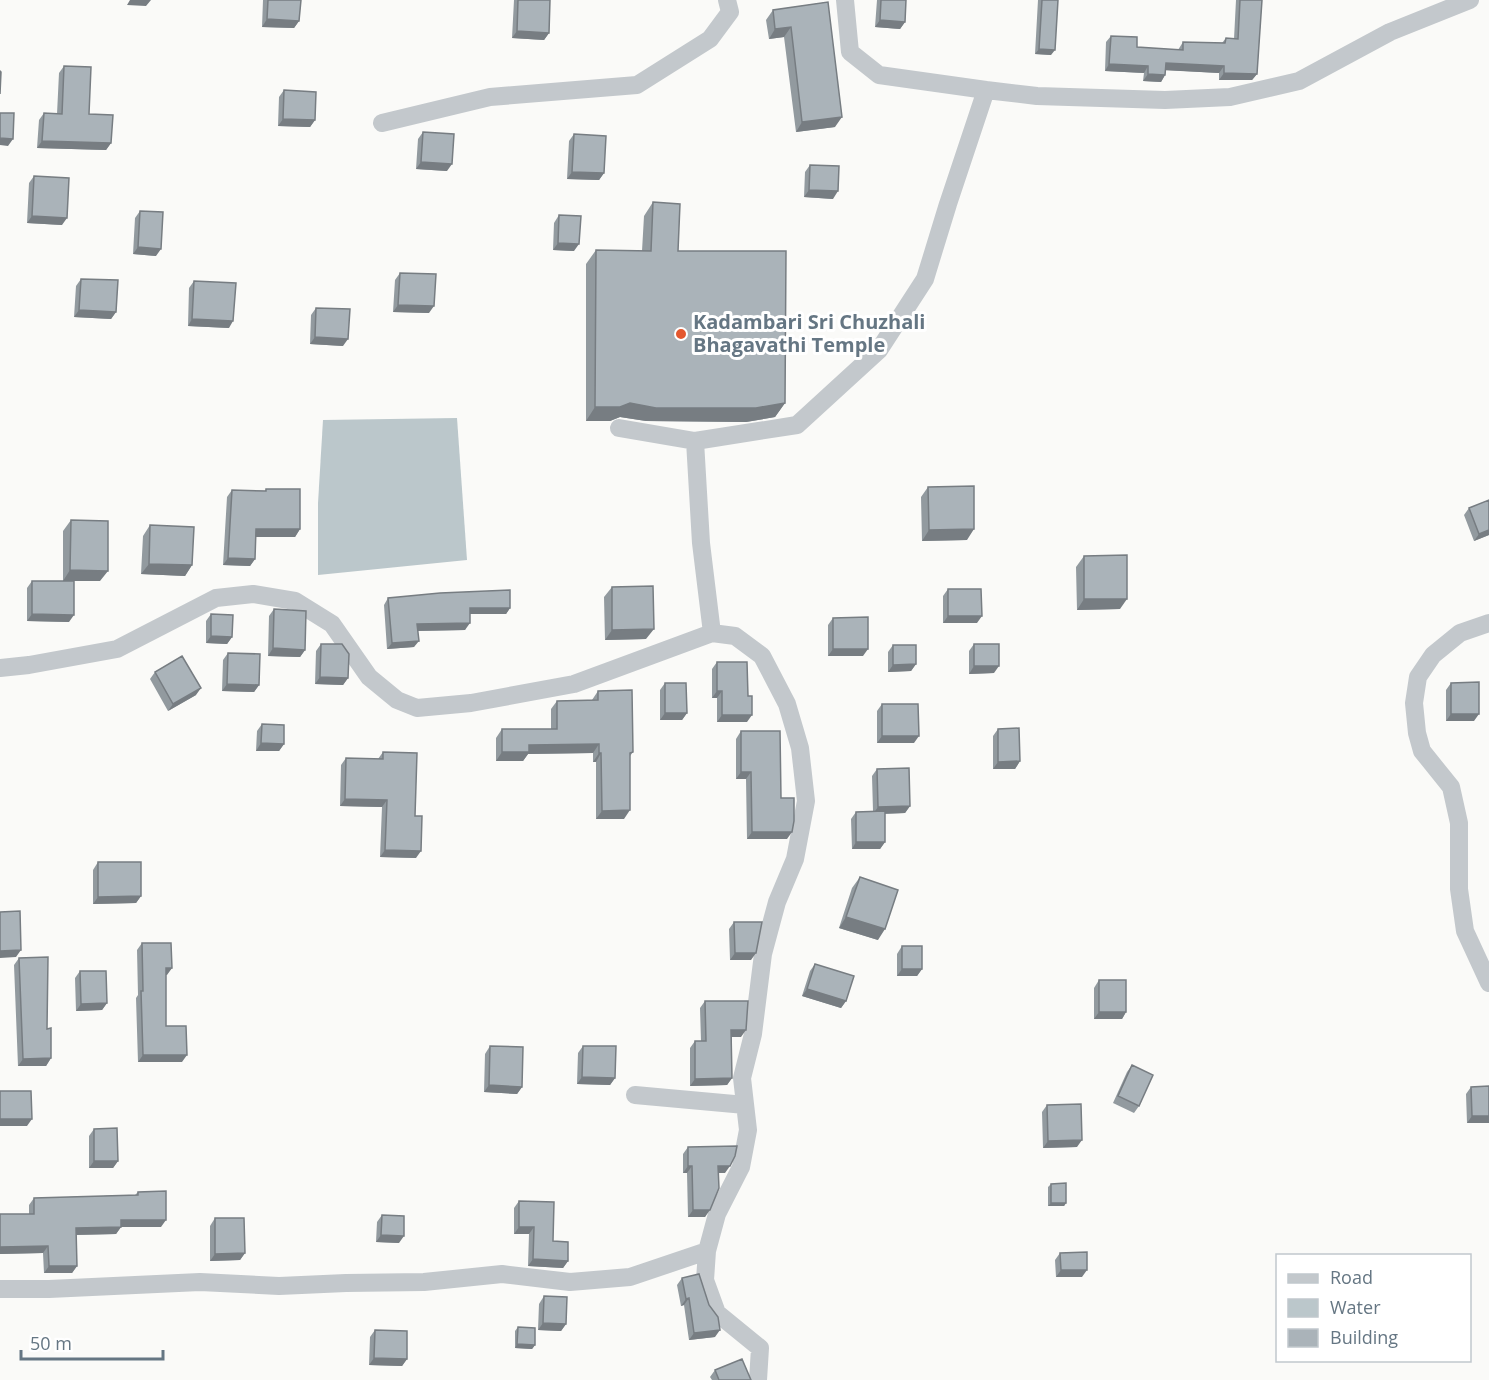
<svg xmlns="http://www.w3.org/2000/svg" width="1489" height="1380" font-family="'Open Sans',sans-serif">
	<rect width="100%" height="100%" fill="#fafaf8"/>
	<path fill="#bbc7cb" d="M457,418L467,560L318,575V503L323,420Z"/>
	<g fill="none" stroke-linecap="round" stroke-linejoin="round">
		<path stroke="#c3c8cc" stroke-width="18" d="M845,0L850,52L879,75L986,90
			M382,123L490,97L637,85L710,39L730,12L727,0
			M619,428L695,441
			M1489,623L1460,633L1433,655L1418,677L1414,703L1417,733L1422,751L1451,787L1459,823V889L1465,931L1489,983
			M712,633L701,543L695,441L797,425L879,350L925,279L948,204L986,90L1037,96L1165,100L1230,97L1299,81L1390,32L1470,0
			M0,668L29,665L117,649L216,598L253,594L295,601L332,624L369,677L397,700L417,708L471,703L574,684L712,633L735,636L762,656L787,704L800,748L806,801L795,859L777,902L763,954L753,1034L742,1078L748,1130L741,1167L717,1214L707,1251L705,1280L717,1313L760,1348L758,1380
			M635,1095L745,1105
			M0,1289H49L200,1282L279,1286L346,1283L424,1282L502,1274L570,1282L630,1277L707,1251"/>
	</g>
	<path fill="#929a9f" d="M263,0H301L299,21L294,28L262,27Z
		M514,0H550L549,33L544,40L512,38Z
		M877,0H906L905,22L900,29L875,27Z
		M1038,0H1058L1051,55L1035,54Z
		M1236,0H1262L1257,74L1252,80H1219V73L1166,70L1165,75L1161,82L1143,81L1144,73L1105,71L1106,42L1111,36L1137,47L1178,50L1183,42L1222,43L1226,38L1234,39Z
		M828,2L835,127L796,132L784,37L769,39L766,20L773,10Z
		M64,66L89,114L111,143L106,150L37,148L39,120L44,113L57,114L59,73Z
		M284,90L315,120L310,127L278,126L279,97Z
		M423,132L447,171L416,169L418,139Z
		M574,134L604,173L599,180L567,179L569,141Z
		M810,165L833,199L804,197L805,172Z
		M34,176L62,225L27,223L29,183Z
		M653,202L678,251L785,403L775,417L746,422L646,421L620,417L610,421H586V264L596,250L642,251L644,216Z
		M140,211L156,256L133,254L135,218Z
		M559,215L574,251L553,250L554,223Z
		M400,273L429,313L393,312L395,280Z
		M81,279L116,312L111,319L74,317L76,286Z
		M194,281L229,328L188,326L189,288Z
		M316,308L343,346L310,344L311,315Z
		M928,487L967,540L922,541L921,497Z
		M266,489L300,529L295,537H255V559L250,566L223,565L227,497L232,490L265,491Z
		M1489,500V535L1474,541L1464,515L1469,508Z
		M71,520L100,581H63V531Z
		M150,525L192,565L185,576L141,574L143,536Z
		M1084,556L1120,609L1077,610L1076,567Z
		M32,581L69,622L27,621V588Z
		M612,587L646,639L605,640L604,597Z
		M948,589L977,623H943V596Z
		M388,598L510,608L506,614H470L465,630L418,631L414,647L387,649L384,605Z
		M274,609L305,650L300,657L268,656L269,616Z
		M211,614L232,637L227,644L206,643V621Z
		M833,618L863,656H828V625Z
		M321,644L348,678L343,685L315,684L316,651Z
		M974,644L994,673L969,674V651Z
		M893,645L916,664L911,671L888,672V652Z
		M228,653L259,685L254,692L222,691L223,660Z
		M717,662L747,722H717V698H712V669Z
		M155,672L196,695L168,711L150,679Z
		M665,683L687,713L682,720H660V690Z
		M1451,683L1474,721H1446V690Z
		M598,691L633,752L630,756L624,819H596V762H593V753L528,754L523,761H496V738L502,729H551V709L557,701L592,700Z
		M882,704L914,743H877V711Z
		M262,724L284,744L279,751H256L257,731Z
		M998,729L1020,761L1015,769H993V736Z
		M741,731L781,798L787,839H747L746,779H736V739Z
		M383,752L415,816L416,858L380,857L382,807L340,806L341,765L346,758L378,759Z
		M877,769L910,806L905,813L885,814V842L880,849H852L851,819L856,812L873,811L872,776Z
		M98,862L141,896L136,903L93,904V870Z
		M860,877L878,940L839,928L852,888Z
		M734,922L751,960H730L729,929Z
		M142,943L172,968L166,975V1026L182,1062H138L136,998L138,995L137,950Z
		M902,946L922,969L917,976H897V954Z
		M19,958L47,1029L51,1058L46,1066H18L14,965Z
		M815,964L846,1001L841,1008L802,996L810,971Z
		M80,971L107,1003L102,1010L76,1011L75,978Z
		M1099,980L1126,1012L1122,1019H1094V988Z
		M705,1001L741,1037H732V1078L727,1085L690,1086V1048L695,1041H701L700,1008Z
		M490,1046L522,1087L517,1094L484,1092L485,1054Z
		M583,1046L615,1078L610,1085L577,1084L578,1053Z
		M1132,1065L1139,1106L1134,1113L1113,1103L1127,1072Z
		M1489,1086V1123H1467L1466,1094L1471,1087Z
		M1047,1105L1077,1147L1043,1148L1042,1112Z
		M94,1129L118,1161L113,1168H89V1136Z
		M688,1147L725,1173H719L705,1217H688L687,1173H683V1154Z
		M1051,1184L1066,1203L1064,1206H1048V1187Z
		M138,1192L161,1227H121L116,1234L76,1235L77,1266L72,1273H44L43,1253L0,1254V1214H29V1205L34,1198L135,1195Z
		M519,1201L553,1241L568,1261L563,1268L528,1266L529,1234H514V1208Z
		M382,1215L399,1243L376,1242L377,1222Z
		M215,1218L245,1253L240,1260L210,1261V1226Z
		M1060,1253L1082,1277H1056L1055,1260Z
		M682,1278L715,1337L689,1340L684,1305L681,1306L677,1285Z
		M544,1296L566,1324L561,1331L538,1330L539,1304Z
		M518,1327L535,1345L532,1349L515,1348V1331Z
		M375,1330L407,1359L402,1366L369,1365L370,1337Z
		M715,1370L751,1380H712L710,1377Z"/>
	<path fill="#777d82" d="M130,0H151L146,6L127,5Z
		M267,19L299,21L294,28L262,27Z
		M880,20L905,22L900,29L875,27Z
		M791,27L784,37L769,39L775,29Z
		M517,31L549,33L544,40L512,38Z
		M1039,49L1055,50L1051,55L1035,54Z
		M1166,63L1224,66L1219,73L1161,70Z
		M1109,64L1148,66L1144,73L1105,71Z
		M1224,73L1257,74L1252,80H1219Z
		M1148,74L1165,75L1161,82L1143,81Z
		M842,117L835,127L796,132L802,122Z
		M283,119L315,120L310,127L278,126Z
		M0,138L13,139L8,146L0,145Z
		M42,141L111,143L106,150L37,148Z
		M421,162L452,164L447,171L416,169Z
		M572,172L604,173L599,180L567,179Z
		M809,190L838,191L833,199L804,197Z
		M32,216L67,218L62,225L27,223Z
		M558,243L579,244L574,251L553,250Z
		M138,247L161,249L156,256L133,254Z
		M398,305L434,306L429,313L393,312Z
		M79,310L116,312L111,319L74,317Z
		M192,319L233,321L229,328L188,326Z
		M315,337L348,339L343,346L310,344Z
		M630,403H785L775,417L746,422L646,421L620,417L610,421H586L595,407Z
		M256,529H300L295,537H251Z
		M974,529L967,540L922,541L929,530Z
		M1489,530V535L1474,541L1479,534Z
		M228,558L255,559L250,566L223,565Z
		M149,564L192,565L185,576L141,574Z
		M70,570L108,571L100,581H63Z
		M1084,599H1127L1120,609L1077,610Z
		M470,608H510L506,614H465Z
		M32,614L74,615L69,622L27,621Z
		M948,616H982L977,623H943Z
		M470,623L465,630L413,631L417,624Z
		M654,629L646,639L605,640L612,630Z
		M211,636L232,637L227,644L206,643Z
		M419,641L414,647L387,649L392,643Z
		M273,648L305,650L300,657L268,656Z
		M833,649H868L863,656H828Z
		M916,664L911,671L888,672L893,665Z
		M974,666H999L994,673L969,674Z
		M320,677L348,678L343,685L315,684Z
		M227,684L259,685L254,692L222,691Z
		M201,688L196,695L168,711L173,704Z
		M717,691H722L717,698H712Z
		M665,713H687L682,720H660Z
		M1451,714H1479L1474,721H1446Z
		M722,715H752L747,722H717Z
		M882,736H919L914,743H877Z
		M261,743L284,744L279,751H256Z
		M599,744L593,753L528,754L523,761H496L502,752L529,745Z
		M599,753H601L596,762H593Z
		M1020,761L1015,769H993L998,762Z
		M741,772H751L746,779H736Z
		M345,799L387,800L382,807L340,806Z
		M910,806L905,813L873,814L878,807Z
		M630,810L624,819H596L602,811Z
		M752,832H792L787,839H747Z
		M856,842H885L880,849H852Z
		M385,850L421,851L416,858L380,857Z
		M141,896L136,903L93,904L98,897Z
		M846,917L885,929L878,940L839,928Z
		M21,950L16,957L0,958V951Z
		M735,953H756L751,960H730Z
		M166,968H172L167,975H161Z
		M902,969H922L917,976H897Z
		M807,989L846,1001L841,1008L802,996Z
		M107,1003L102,1010L76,1011L81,1004Z
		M1099,1012H1126L1122,1019H1094Z
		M731,1030H746L741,1037H727Z
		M143,1055H187L182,1062H138Z
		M51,1058L46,1066H18L23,1059Z
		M582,1077L615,1078L610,1085L577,1084Z
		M732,1078L727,1085L690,1086L695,1079Z
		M489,1085L522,1087L517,1094L484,1092Z
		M1472,1116H1489V1123H1467Z
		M0,1119H32L27,1126H0Z
		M1082,1140L1077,1147L1043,1148L1048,1141Z
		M94,1161H118L113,1168H89Z
		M688,1166H692L687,1173H683Z
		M718,1166H730L725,1173H714Z
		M1051,1203H1066L1064,1206H1048Z
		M693,1210H710L705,1217H688Z
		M121,1220H166L161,1227H116Z
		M121,1227L116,1234L71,1235L76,1228Z
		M519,1227H534L529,1234H514Z
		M381,1235L404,1236L399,1243L376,1242Z
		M48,1246L43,1253L0,1254V1247Z
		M245,1253L240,1260L210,1261L215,1254Z
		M533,1259L568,1261L563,1268L528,1266Z
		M49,1266H77L72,1273H44Z
		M1061,1270H1087L1082,1277H1056Z
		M689,1298L684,1305L681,1306L686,1299Z
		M543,1323L566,1324L561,1331L538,1330Z
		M720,1330L715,1337L689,1340L694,1333Z
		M517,1344L535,1345L532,1349L515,1348Z
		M374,1358L407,1359L402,1366L369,1365Z"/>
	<path fill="#aab3b9" stroke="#777d82" stroke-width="1.5" d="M268,0H301L299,21L267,19Z
		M518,0H550L549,33L517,31Z
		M881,0H906L905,22L880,20Z
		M1042,0H1058L1055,50L1039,49Z
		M1240,0H1262L1257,74L1224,73V66L1166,63L1165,75L1148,74V66L1109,64L1111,36L1137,37V47L1183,50V42L1225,43L1226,38L1238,39Z
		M828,2L842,117L802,122L791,27L775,29L773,10Z
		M64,66L91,67L89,114L113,115L111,143L42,141L44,113L62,114Z
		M0,71L1,72L0,94Z
		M284,90L316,92L315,120L283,119Z
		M0,113H14L13,139L0,138Z
		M423,132L454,134L452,164L421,162Z
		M574,134L606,136L604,173L572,172Z
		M810,165L839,166L838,191L809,190Z
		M34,176L69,178L67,218L32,216Z
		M653,202L680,204L678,251H786L785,403L756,408H656L630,403L620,407H595L596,250L651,251Z
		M140,211L163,212L161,249L138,247Z
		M559,215L581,216L579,244L558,243Z
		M400,273L436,274L434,306L398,305Z
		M81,279L118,280L116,312L79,310Z
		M194,281L236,283L233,321L192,319Z
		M316,308L350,309L348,339L315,337Z
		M974,486V529L929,530L928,487Z
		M266,489H300V529H256L255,559L228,558L232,490L266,491Z
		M1489,500V530L1479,534L1469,508Z
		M71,520L108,521V571L70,570Z
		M150,525L194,527L192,565L149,564Z
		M1127,555V599H1084V556Z
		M32,581H74V615L32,614Z
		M653,586L654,629L612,630V587Z
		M948,589H981L982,616H948Z
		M510,590V608H470V623L417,624L419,641L392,643L388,598L440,593Z
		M274,609L306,611L305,650L273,648Z
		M211,614L233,615L232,637L211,636Z
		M868,617V649H833V618Z
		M321,644H342L349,654L348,678L320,677Z
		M974,644H999V666H974Z
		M893,645H916V664L893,665Z
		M228,653L260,654L259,685L227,684Z
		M182,656L201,688L173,704L155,672Z
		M717,662H747L748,696H752V715H722V691H717Z
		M1479,682V714H1451V683Z
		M665,683H686L687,713H665Z
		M632,690L633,752L630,753V810L602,811L601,753H599V744L529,745V752H502V729H557V701L598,700V691Z
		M882,704H918L919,736H882Z
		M262,724L284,725V744L261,743Z
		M1019,728L1020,761L998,762V729Z
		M741,731H780L781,798H794V821L792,832H752L751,772H741Z
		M383,752L417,753L415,816H422L421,851L385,850L387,800L345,799L346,758L383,759Z
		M909,768L910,806L878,807L877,769Z
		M885,811V842H856V812Z
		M98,862H141V896L98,897Z
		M860,877L898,890L885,929L846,917Z
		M20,911L21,950L0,951V912Z
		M734,922H762L756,953H735Z
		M142,943H171L172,968H166V1026H186L187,1055H143L141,991H143Z
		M902,946H922V969H902Z
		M48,957L47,1029L51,1028V1058L23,1059L19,958Z
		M815,964L854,976L846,1001L807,989Z
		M80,971H106L107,1003L81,1004Z
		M1099,980H1126V1012H1099Z
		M705,1001H748L746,1030H731L732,1078L695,1079V1041H706Z
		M490,1046L523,1047L522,1087L489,1085Z
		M583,1046H616L615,1078L582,1077Z
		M1132,1065L1153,1075L1139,1106L1118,1096Z
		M1489,1086V1116H1472L1471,1087Z
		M0,1091H31L32,1119H0Z
		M1081,1104L1082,1140L1048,1141L1047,1105Z
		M117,1128L118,1161H94V1129Z
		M737,1146L735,1156L730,1166H718L719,1188L710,1210H693L692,1166H688V1147Z
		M1066,1183V1203H1051V1184Z
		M166,1191V1220H121V1227L76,1228L77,1266H49L48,1246L0,1247V1214H34V1198L138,1195V1192Z
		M519,1201L554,1202L553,1241L568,1242V1261L533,1259L534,1227H519Z
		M382,1215L404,1216V1236L381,1235Z
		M215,1218H244L245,1253L215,1254Z
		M1087,1252V1270H1061L1060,1253Z
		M699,1274L709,1305L718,1317L720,1330L694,1333L689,1298L686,1299L682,1278Z
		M544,1296L567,1297L566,1324L543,1323Z
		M518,1327L535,1328V1345L517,1344Z
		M375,1330L407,1331V1359L374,1358Z
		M742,1359L751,1380H719L715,1370Z"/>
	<circle fill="#e4572e" stroke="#fff" stroke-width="2" cx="681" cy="334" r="6"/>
	<g text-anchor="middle" stroke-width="6" stroke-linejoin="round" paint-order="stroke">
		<g font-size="20" font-weight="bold" fill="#657683" stroke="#fff" text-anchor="start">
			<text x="693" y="329">Kadambari Sri Chuzhali<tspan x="693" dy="23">Bhagavathi Temple</tspan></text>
		</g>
	</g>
	<rect x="1276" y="1254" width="195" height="108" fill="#ffffff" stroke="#c1c8cd" stroke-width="1.5"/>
	<rect x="1288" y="1274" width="30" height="9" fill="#c3c8cc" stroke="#c1c8cd" stroke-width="1.5"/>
	<text x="1330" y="1284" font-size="18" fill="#657683">Road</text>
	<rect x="1288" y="1299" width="30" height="18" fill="#bbc7cb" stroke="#c1c8cd" stroke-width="1.5"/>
	<text x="1330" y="1314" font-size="18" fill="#657683">Water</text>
	<rect x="1288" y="1329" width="30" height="18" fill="#aab3b9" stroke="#c1c8cd" stroke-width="1.5"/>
	<text x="1330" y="1344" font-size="18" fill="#657683">Building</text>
	<path d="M21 1350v9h142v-9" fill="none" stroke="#657683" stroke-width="3"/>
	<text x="30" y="1350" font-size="18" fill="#657683" stroke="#ffffff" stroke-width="4.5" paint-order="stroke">50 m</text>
</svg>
